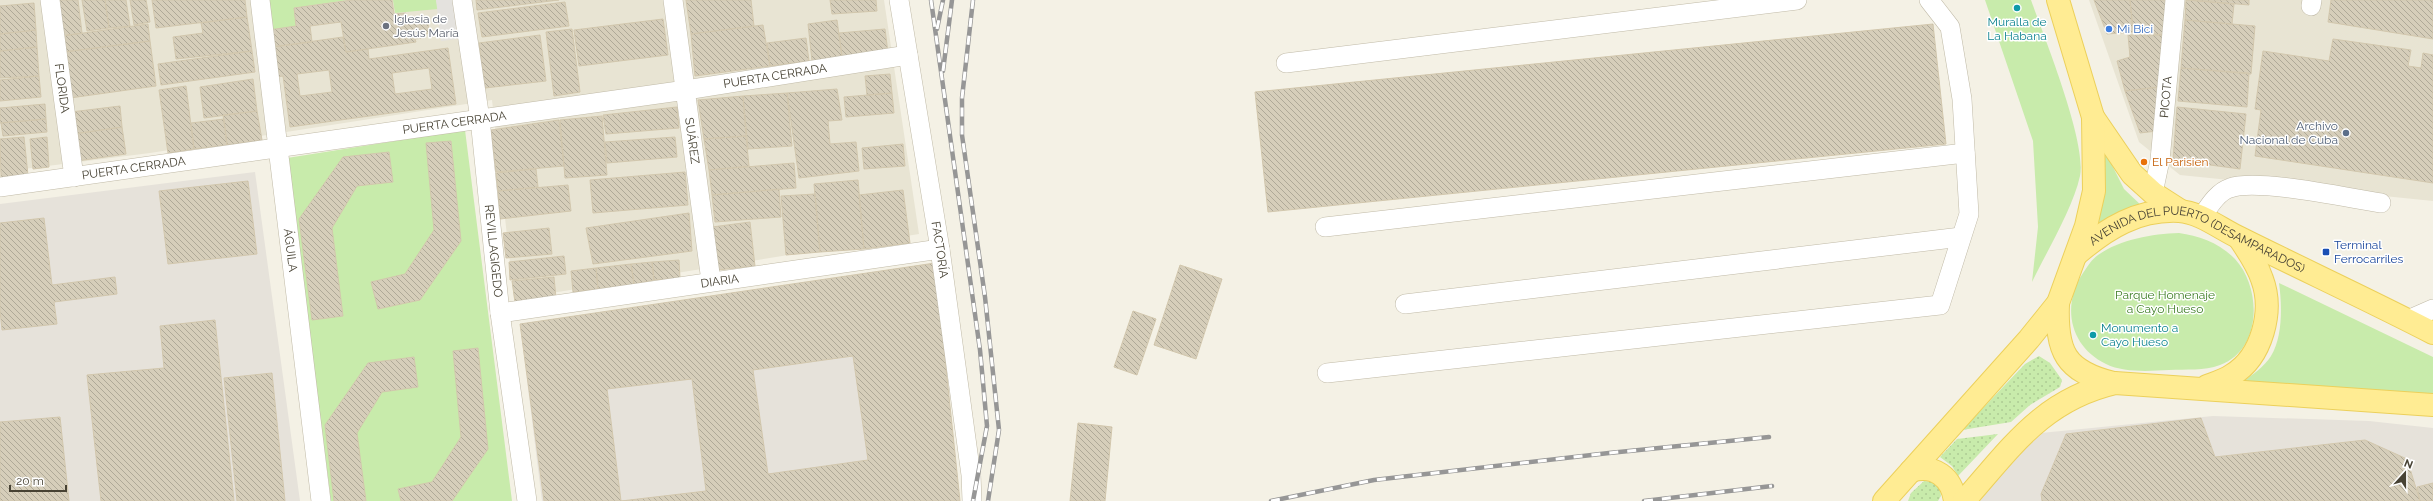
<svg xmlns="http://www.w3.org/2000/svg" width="2433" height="501" font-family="Raleway,sans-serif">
	<defs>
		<pattern id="grass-dots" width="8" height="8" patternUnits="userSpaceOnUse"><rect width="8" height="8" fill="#c8ebab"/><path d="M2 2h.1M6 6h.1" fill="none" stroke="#adcb94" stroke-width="1.8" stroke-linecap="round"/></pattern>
		<pattern id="building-back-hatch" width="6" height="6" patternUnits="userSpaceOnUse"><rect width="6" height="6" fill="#d6ceba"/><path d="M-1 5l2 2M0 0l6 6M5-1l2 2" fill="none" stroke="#afa998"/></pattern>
	</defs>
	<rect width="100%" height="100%" fill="#f4f1e5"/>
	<path fill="#e8e4d3" d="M0,0H884L919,234L514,299L492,100L150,153L0,172Z
		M2089,0H2433V201L2180,175L2139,142Z"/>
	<path fill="#e6e2da" d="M255,172L300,501H0V204Z
		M935,263L960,501H542L520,324Z
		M2213,416L2369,421L2433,428V501H1974L2041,433Z"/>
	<path fill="url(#grass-dots)" d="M2039,356L2050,363L2062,380L2060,387L2030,405L2011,422L1962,430L2025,364Z
		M1998,434L1958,476L1952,466L1940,457L1957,439Z
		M1924,481L1933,482L1940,490L1941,496L1938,501H1908L1911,493Z"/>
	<path fill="#c8ebab" d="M266,0H348L294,8L296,26L269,30Z
		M393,0H436L438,9L395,13Z
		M1985,0H2031C2044,37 2087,142 2080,176C2073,208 2047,251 2032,282L2038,227L2033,141Z
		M465,130L512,501H331L287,158Z
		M2102,145L2124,189L2143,207L2098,225L2103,194Z
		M2179,233C2199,236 2220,243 2235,259C2262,288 2262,350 2220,365C2204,371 2186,369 2169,370C2150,371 2124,373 2106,364C2070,347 2061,306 2083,273C2087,267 2092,259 2098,255C2121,239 2152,234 2179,233Z
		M2279,283L2433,357V393L2428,395L2243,382C2253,374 2264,367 2271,356C2283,337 2282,304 2279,283Z"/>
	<path fill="#e4e2de" d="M436,0H461L466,38L441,41Z"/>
	<path fill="url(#building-back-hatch)" stroke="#d2c7ad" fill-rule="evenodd" d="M57,0H78L82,33L62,36Z
		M82,0H105L109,28L87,31Z
		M105,0H126L130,26L109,28Z
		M130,0H146L150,22L134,25Z
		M152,0H245L247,17L156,28Z
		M352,0H392L394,14L406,13L407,17L425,18L428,22L429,31L424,38L415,39L416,42L346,52L341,22L310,26L312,42L272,47L269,30L296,26L294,8Z
		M476,0H559L477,10Z
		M686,0H751L754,26L691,34Z
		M830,0H876L877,11L832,14Z
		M2094,0H2130L2133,32L2107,34Z
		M2130,0H2167L2164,35L2133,32Z
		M2186,0L2234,4L2232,24L2185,20Z
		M2190,0H2249V5Z
		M2331,0H2433V39L2328,22Z
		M565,2L569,26L482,37L478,13Z
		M34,3L36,30L0,34V6Z
		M247,17L252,51L176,59L173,37L203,33L201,23Z
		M663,19L668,55L579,66L574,30Z
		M837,20L842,57L812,61L808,24Z
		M2185,20L2255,26L2251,74L2181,68Z
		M148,24L150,41L64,52L62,36Z
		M1933,24L1946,144L1268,212L1255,92Z
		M763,25L770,66L695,76L691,34Z
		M572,29L580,92L554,96L546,32Z
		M885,29L888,53L842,57L839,33Z
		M36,30L37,47L0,51V34Z
		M540,35L546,81L485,88L479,43Z
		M2128,35H2164L2159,87L2125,91L2117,61L2130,57Z
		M343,37L346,52L368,49L369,59L448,48L456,104L290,127L283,76L276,77L272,47ZM429,68L432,89L395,94L392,73ZM329,70L332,92L300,96L297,74Z
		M806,38L809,61L770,66L767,43Z
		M2333,39L2411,50L2408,66L2421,68L2423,53L2433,55V183L2255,156L2261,110L2255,109L2263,51L2329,61Z
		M150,41L156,86L70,98L64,52Z
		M37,47L39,76L0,78V51Z
		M252,51L255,72L161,85L158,64Z
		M2181,68L2249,73L2247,107L2178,101Z
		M890,74L892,93L867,95L865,76Z
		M39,76L41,97L0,101V80Z
		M253,79L257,111L204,118L200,87Z
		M186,86L194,149L168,153L159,90Z
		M2159,87L2157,131L2140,133L2125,91Z
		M837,89L842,120L828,121L830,144L856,142L859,171L799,178L787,93Z
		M787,93L792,146L748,149L743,96Z
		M892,93L894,113L846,117L844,97Z
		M743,96L746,136L704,139L698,100Z
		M45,104L46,119L0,123V108Z
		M120,106L122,127L74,134L71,112Z
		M677,107L679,128L606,134L603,115Z
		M2177,107L2246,114L2240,169L2173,160Z
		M257,111L262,140L227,145L223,115Z
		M602,116L607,175L565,178L560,120Z
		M46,119L47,132L3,136L1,123Z
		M224,119L227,145L194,149L191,123Z
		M559,120L564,166L496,172L491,130Z
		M122,127L126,154L77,161L73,134Z
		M746,136L749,166L709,170L704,139Z
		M24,137L28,175L1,178L0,139Z
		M47,137L49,167L33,169L30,139Z
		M675,137L677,157L607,163L605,142Z
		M451,141L461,241L420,300L378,309L371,282L405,274L434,230L426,143Z
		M903,144L905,166L864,169L862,148Z
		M389,152L393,182L357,186L332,228L343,316L312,320L299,219L343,157Z
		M794,163L796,188L712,195L709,170Z
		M536,169L538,187L498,191L496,173Z
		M685,172L688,205L593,213L590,180Z
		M858,180L864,249L820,252L814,184Z
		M248,181L257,254L168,264L159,191Z
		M568,185L571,211L500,219L498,191Z
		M779,189L781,217L715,222L712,195Z
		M903,190L910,243L864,249L859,195Z
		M815,194L820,252L786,255L781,196Z
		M689,213L692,251L593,264L586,228Z
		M44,218L52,285L115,277L117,294L54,302L57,324L2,330L0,311V223Z
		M750,222L755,266L718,270L712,227Z
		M549,228L552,254L506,258L503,233Z
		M564,256L566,274L510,280L509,262Z
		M679,260L680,278L654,280L652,262Z
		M652,262L654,280L634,284L631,264Z
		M935,263L960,501H544L520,324ZM853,356L868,460L768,474L753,370ZM692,379L706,491L621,501L607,389Z
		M631,264L634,284L598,289L596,268Z
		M1180,265L1222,279L1196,359L1154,345Z
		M596,268L598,289L573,292L571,271Z
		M554,277L556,298L515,302L512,281Z
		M1133,311L1156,319L1137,375L1114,367Z
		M215,320L234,501H101L87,375L164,368L160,326Z
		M478,348L488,449L452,501H401L398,489L432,482L461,437L453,351Z
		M414,357L418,387L382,392L357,433L366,501H334L325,425L368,363Z
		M272,373L285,501H237L224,378Z
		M60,417L69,501H0V422Z
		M2201,418L2215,457L2365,440L2407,459L2420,501H2042L2041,494L2066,434Z
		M1078,423L1112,427L1105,501H1070Z
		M2433,483V501H2420L2417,487Z"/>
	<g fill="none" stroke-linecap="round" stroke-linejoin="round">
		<defs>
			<g id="minor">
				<path id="s1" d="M50,0L74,177"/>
				<path id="s2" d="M260,0L321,501"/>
				<path id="s3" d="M462,0L480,119L500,313L527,501"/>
				<path id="s4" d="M673,0L711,281"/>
				<path id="s5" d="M899,0L940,249L971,475L972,501"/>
				<path d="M2311,6L2312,0"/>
				<path d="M1286,63L1797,0"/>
				<path id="s6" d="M0,187L686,90L908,55"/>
				<path id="s7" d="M2153,193L2160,160L2175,0"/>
				<path d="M2201,218C2208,208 2217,192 2230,188C2257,178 2348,198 2381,203"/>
				<path d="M1325,227L1965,153"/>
				<path d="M1405,304L1961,237"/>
				<path id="s8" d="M500,313L940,249"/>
				<path d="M2408,320L2433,309"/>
				<path d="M1327,373L1940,305L1969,214L1962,99L1950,27L1929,0"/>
			</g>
			<g id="major">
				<path d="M2093,117L2132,174L2153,193L2181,211"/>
				<path id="s9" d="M2077,254C2107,228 2138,209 2179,211C2200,212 2222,230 2240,238C2304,270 2369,300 2433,333"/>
				<path d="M2058,303C2056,352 2065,371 2113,383"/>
				<path d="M2207,386C2215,383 2225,380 2232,375C2262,357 2274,311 2262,279C2257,264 2248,251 2239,238"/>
				<path d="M1911,471C1934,464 1952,477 1955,501"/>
				<path d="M1884,501L2029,339L2058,303L2086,226L2094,191L2093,117L2058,0"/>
				<path d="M1964,501C2011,448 2042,400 2115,383L2433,405"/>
			</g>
		</defs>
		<use href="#minor" stroke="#c0baa7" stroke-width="20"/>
		<use href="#major" stroke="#ecd05b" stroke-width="24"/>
		<use href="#minor" stroke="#fff" stroke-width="19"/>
		<use href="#major" stroke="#ffec93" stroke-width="22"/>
		<defs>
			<path id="rail" d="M931,0L980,350L987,426L973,501
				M973,0L962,98V135L985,297L999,430L988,501
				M937,29L943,0
				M943,71L952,0
				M1271,501L1374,480L1609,453L1769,437
				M1644,501L1772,486"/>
		</defs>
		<use href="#rail" stroke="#969696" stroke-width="4.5"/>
		<use href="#rail" stroke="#fff" stroke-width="3" stroke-dasharray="9" stroke-linecap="butt"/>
	</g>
	<g fill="#0f9aa8" stroke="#fff" stroke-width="1.5">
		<circle cx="2017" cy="8" r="4"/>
		<circle cx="2093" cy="335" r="4"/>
	</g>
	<circle fill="#6b7280" stroke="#fff" stroke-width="1.5" cx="386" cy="26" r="4"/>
	<circle fill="#3f7fe0" stroke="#fff" stroke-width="1.5" cx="2109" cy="29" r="4"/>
	<circle fill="#5c6f8a" stroke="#fff" stroke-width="1.5" cx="2346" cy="133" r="4"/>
	<circle fill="#e8710a" stroke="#fff" stroke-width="1.5" cx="2144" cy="162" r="4"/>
	<rect fill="#1a4fb4" stroke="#fff" stroke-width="1.5" x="2322" y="248" width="8" height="8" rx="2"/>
	<g text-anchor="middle" stroke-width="3" stroke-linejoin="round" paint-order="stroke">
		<g font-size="12" fill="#5b616d" stroke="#fff" text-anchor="start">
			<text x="394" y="23">Iglesia de<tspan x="394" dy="14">Jesús María</tspan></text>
		</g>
		<g font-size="12" fill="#0d838f" stroke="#fff">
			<text x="2017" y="26">Muralla de<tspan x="2017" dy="14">La Habana</tspan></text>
			<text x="2101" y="332" text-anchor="start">Monumento a<tspan x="2101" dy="14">Cayo Hueso</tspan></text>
		</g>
		<g font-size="12" fill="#366cbe" stroke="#fff" text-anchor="start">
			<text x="2117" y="33">Mi Bici</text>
		</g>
		<g font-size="12" fill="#474234" stroke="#fff">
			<text dy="4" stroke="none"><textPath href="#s6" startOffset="783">PUERTA CERRADA</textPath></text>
			<text dy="4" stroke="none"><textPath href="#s1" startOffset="89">FLORIDA</textPath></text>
			<text dy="4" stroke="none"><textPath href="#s7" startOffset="97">PICOTA</textPath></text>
			<text dy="4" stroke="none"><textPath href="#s6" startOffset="459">PUERTA CERRADA</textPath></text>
			<text dy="4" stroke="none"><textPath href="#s4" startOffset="142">SUÁREZ</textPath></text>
			<text dy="4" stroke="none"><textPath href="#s6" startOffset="135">PUERTA CERRADA</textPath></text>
			<text dy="4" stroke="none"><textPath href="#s5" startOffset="253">FACTORÍA</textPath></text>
			<text dy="4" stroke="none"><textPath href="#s2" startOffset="252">ÁGUILA</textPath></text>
			<text dy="4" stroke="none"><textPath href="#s3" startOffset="253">REVILLAGIGEDO</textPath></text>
			<text dy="4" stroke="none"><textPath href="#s9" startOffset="135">AVENIDA DEL PUERTO (DESAMPARADOS)</textPath></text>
			<text dy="4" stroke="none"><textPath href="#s8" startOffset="222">DIARIA</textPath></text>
		</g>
		<g font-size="12" fill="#4e5e75" stroke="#fff" text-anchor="end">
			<text x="2338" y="130">Archivo<tspan x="2338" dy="14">Nacional de Cuba</tspan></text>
		</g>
		<g font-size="12" fill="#c56008" stroke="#fff" text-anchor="start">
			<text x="2152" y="166">El Parisien</text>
		</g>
		<g font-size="12" fill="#164399" stroke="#fff" text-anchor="start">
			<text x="2334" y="249">Terminal<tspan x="2334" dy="14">Ferrocarriles</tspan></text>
		</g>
		<g font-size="12" fill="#3c7d23" stroke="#fff">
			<text x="2165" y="299">Parque Homenaje<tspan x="2165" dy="14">a Cayo Hueso</tspan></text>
		</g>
	</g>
	<g transform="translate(2405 473) rotate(21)" stroke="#ffffff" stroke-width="3" paint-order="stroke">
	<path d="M0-3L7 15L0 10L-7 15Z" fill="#474234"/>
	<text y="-6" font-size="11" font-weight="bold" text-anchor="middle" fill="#474234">N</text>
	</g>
	<path d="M10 485v6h56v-6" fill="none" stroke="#474234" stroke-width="2"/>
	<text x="16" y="485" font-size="12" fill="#474234" stroke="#ffffff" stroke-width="3" paint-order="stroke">20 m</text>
</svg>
